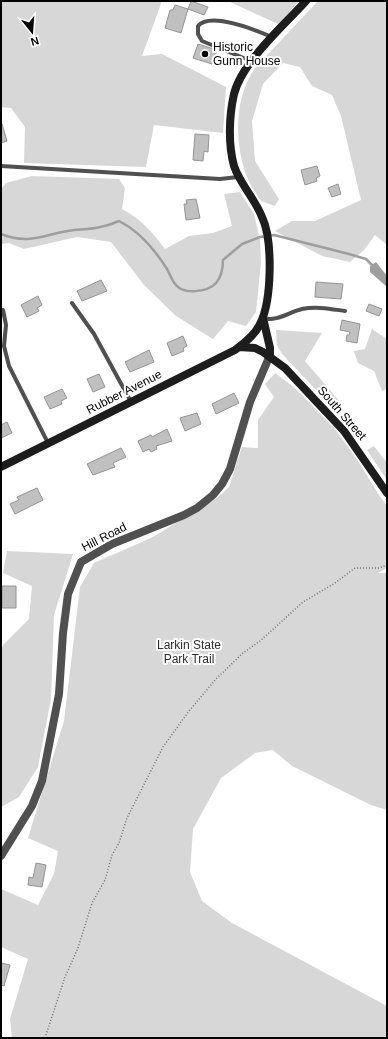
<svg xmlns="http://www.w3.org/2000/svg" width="388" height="1039" font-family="Helvetica,sans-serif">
	<rect width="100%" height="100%" fill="#fff"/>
	<path fill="#d7d7d7" d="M1,1H162L142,56L162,54L226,87L223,133L154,125L146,167L24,163L25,127L11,108L1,107Z
		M228,1H299L278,24Z
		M318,1H387V245L375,235L364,250L350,262L322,256L275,231L292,221H315L361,200L341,116L332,95L312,86L300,67L283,63L263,84L252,121L255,161L279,199L275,206L261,201C256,193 250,185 247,177C234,143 234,98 255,68Z
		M32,176L119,179L125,188L122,209C141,219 152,232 165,249L189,236L213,233L232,226L224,194L240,192L254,214L260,240L261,262L256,312L246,326L228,321L213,339L176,316L144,285L111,242L77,237L24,249L9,243L1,244V189L6,183Z
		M372,329L387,339V389L382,391L374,371L358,363L354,351L365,349Z
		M276,330L322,333L305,361L341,403L334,409L282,354L277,345Z
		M275,373L295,388L336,430L360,464L379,495L387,506V568L378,573H387V810L371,805L292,766L273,750L255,753L221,778L193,829L190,872L202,901L232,923L387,1006V1038H12L10,1019L28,959L1,947V889L38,905L54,874L58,851L28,838L64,721L80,587L94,563L153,537L218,497L229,487L242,447L258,448V420L274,397L265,384Z
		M374,446L387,463V480L367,450Z
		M7,551L73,554L54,615L51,699L38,767L19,797L1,807V650L3,645L29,619L32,586L3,573Z"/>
	<path fill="#9e9e9e" d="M376,262L387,276V287L370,272V266Z"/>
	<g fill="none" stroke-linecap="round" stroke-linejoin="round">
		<path stroke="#9e9e9e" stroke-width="2.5" d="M1,234C31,246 46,233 74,230C90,229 104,228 119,221C139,231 155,250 167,269C170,274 172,281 176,285C184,295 208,292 216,283C222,276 223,268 223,260L242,244L260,237L274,235L349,254L366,259L373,266"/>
	</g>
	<path fill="#c0c0c0" stroke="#949494" d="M191,1L208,7L204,15L188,9Z
		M175,5L188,9L181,33L165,28L170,10H173Z
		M198,44L217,50L212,64L193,58Z
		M1,124H2L7,141L1,143Z
		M195,134L209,135L208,152L204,151L203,161L193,160Z
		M317,166L320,176L316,178L317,181L305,185L301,170Z
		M338,184L341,194L332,197L328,188Z
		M196,199L200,218L186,220L184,204H187L186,200Z
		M101,280L107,291L82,301L77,291Z
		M316,282L343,284L341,299L315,297Z
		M38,296L42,305L37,308L39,311L27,317L21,305Z
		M369,304L382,309L379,316L366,311Z
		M342,320L360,324L357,343L346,341L347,335H349L350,332L340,330Z
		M183,336L187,346L183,348L184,351L172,356L167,343Z
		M149,350L154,362L130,372L125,362Z
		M99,374L105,387L93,392L87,379Z
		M62,389L67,398L61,401L62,404L50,409L44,397Z
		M234,393L239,403L216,414L212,404Z
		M197,413L201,424L185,431L180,418Z
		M7,422L12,433L1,438V425Z
		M167,429L172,441L156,446L157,449L151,452L149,449L143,452L138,441L151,435L152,437Z
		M121,448L126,457L113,463L115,467L93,475L87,464Z
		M37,488L43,500L15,514L10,504L19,500L17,497Z
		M2,586H16V608H2Z
		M36,863L46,865L42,887L28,885L29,877L33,878Z
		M1,963L10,965L4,986L1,985Z"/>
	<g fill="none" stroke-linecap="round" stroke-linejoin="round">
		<path stroke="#727272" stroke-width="1.5" stroke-dasharray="1 2" stroke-linecap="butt" d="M45,1038L65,977L78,948L92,903L105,880L112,855L119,843L127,818L163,747L189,711L216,679L243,653L260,641L303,602L335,583L355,568H379L387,565"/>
		<path stroke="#505050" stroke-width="4" d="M251,61L202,41L198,34V26C210,11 258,31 272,37
			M1,166L220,179L238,177
			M72,303L94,334L131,402
			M3,310L6,325L4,346L9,366L48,443
			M263,318C277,322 289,312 302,309C317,306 331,309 345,311"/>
		<path stroke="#505050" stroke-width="8" d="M1,856L32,806L42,781L59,694L63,633L68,594L81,562L112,544L184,515L197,508L213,495L222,484L230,469L250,402L270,355"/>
		<path stroke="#1d1d1d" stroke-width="8" d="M263,318L270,348V355
			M239,347L255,348L263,352L285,368L344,431L387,493
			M1,467L235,350C245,343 255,335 260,324C272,301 273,240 262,217C255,199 240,184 234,166C228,144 229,116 234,94C242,62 284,25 306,1"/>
	</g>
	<circle fill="#000" stroke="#fff" stroke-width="1.5" cx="205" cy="54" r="4"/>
	<g text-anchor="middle" stroke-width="4" stroke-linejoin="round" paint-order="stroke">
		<g font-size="12" fill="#000" stroke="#fff" text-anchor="start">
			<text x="213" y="51">Historic<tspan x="213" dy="14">Gunn House</tspan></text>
		</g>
		<g font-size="12" fill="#000" stroke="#fff">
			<text transform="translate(124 392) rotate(-27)" y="4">Rubber Avenue</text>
			<text transform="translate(342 413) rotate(49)" y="4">South Street</text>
			<text transform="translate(104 537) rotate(-27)" y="4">Hill Road</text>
		</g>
		<g font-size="12" fill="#2e2e2e" stroke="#fff">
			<text x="189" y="649">Larkin State<tspan x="189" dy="14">Park Trail</tspan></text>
		</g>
	</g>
	<rect width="388" height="1039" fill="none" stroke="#000000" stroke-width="4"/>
	<g transform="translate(32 32) rotate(163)" stroke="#ffffff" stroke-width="3" paint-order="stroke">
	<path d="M0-3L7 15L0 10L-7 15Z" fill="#000000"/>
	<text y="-6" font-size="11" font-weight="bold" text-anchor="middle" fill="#000000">N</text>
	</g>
</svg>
